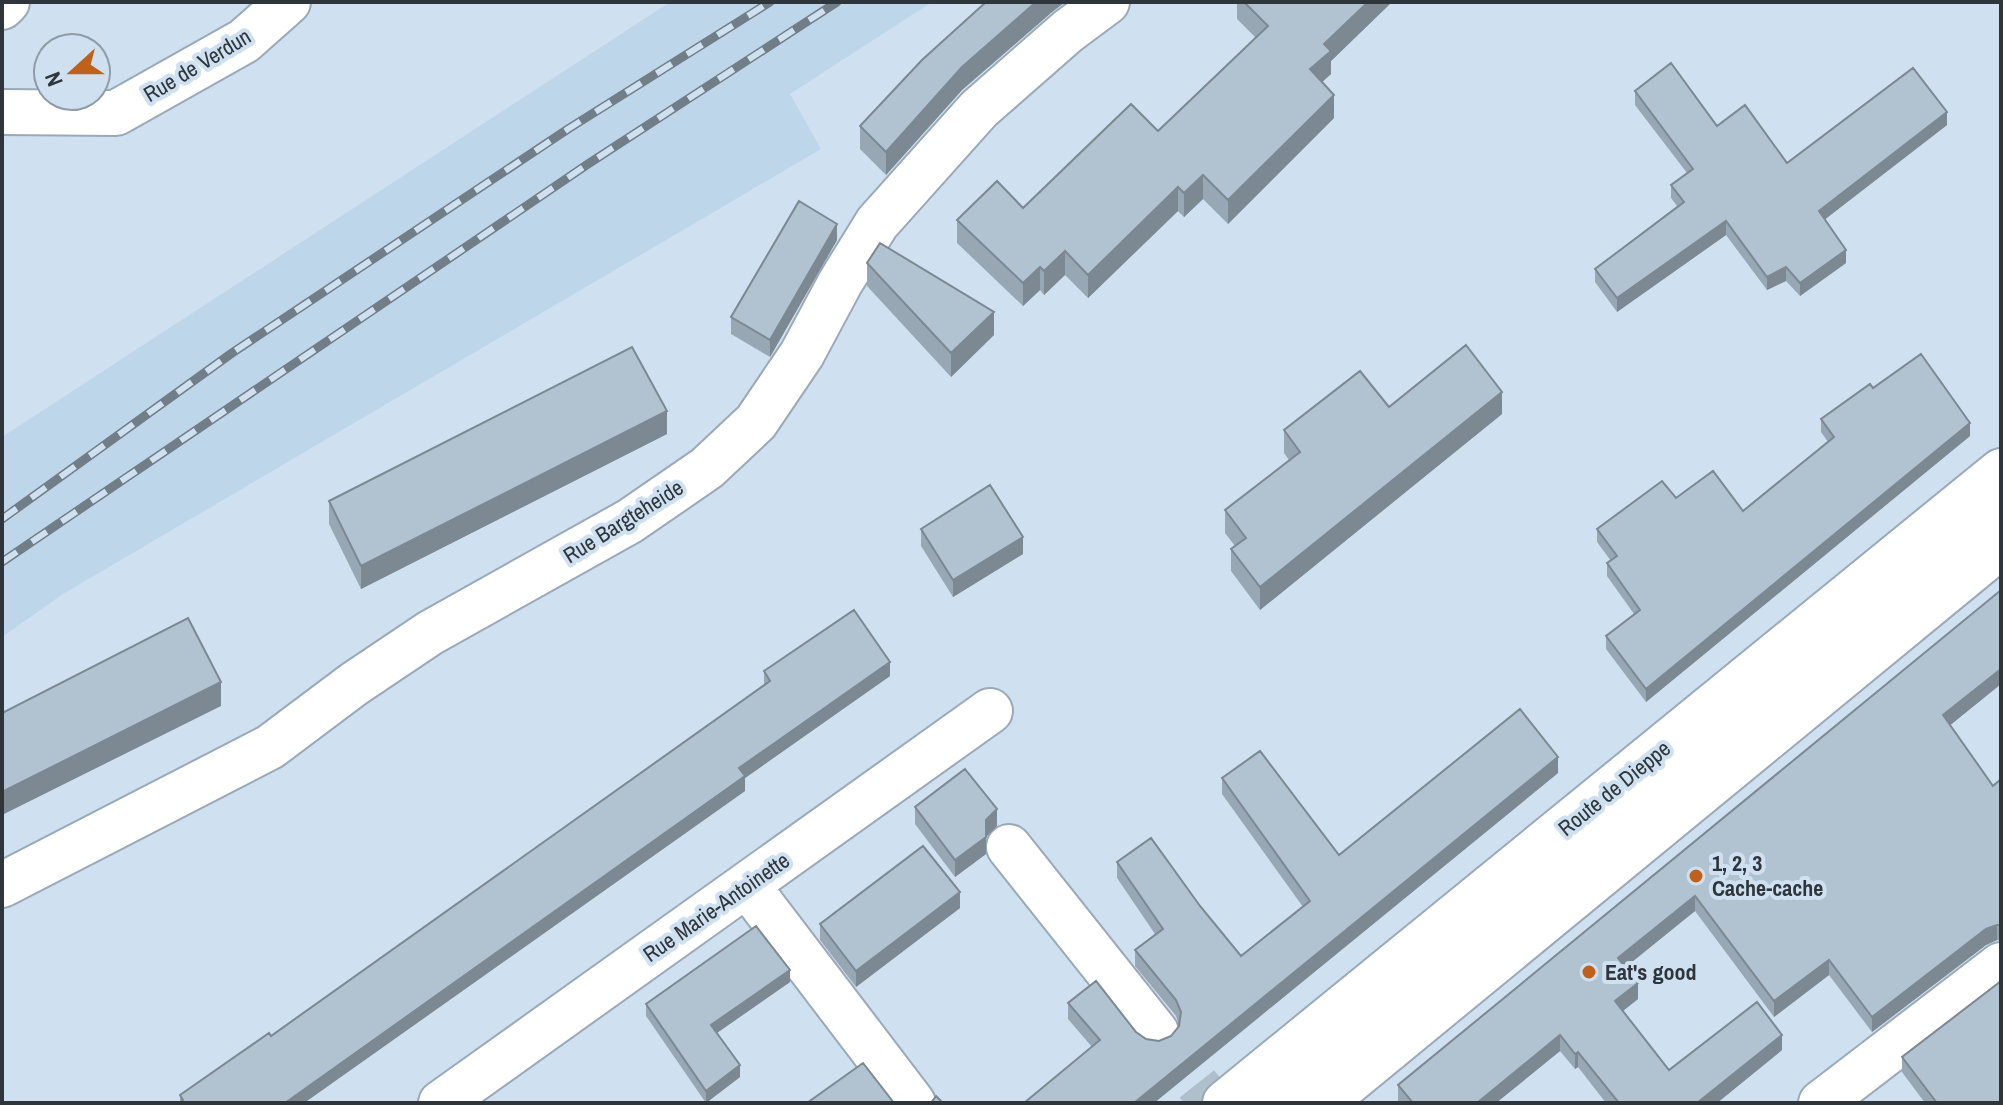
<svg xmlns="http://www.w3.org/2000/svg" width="2003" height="1105" font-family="'Archivo Narrow',sans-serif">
	<rect width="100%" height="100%" fill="#cfe1f0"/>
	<path fill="#bed6ea" d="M670,2H932L790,94L821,149L63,594L2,637V437Z"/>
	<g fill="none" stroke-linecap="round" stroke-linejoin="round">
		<path stroke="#afbfcc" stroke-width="44" stroke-dasharray="44 22" stroke-linecap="butt" d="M1156,1032L1212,1103"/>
		<defs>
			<path id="minor" d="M2,7L7,2
				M2,112L116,113L244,41L288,2
				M1009,847L1156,1032
				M2,885L270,747L354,684L430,633L630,521L707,468L756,422L802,354L840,283L877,223L979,109L1068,31L1107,2
				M747,885L913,1103
				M441,1103L990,711
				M1284,1103L1305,1081L1387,1014L2001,511
				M1821,1103L2001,965"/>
			<path id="major" d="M1225,1103L2001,471
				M1323,1103L2001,546"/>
		</defs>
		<use href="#minor" stroke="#99a9b8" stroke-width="48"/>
		<use href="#major" stroke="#99a9b8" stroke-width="48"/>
		<use href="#minor" stroke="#fff" stroke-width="44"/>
		<use href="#major" stroke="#fff" stroke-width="44"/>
		<defs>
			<path id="rail" d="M2,519L232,353L568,129L770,2
				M2,562L588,164L837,2"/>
		</defs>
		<use href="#rail" stroke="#717d87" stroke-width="9"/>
		<use href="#rail" stroke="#cfe1f0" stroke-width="6" stroke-dasharray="18" stroke-linecap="butt"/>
	</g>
	<path fill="#98a7b4" d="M986,2H1065L1052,12L962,90L886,175L860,149V126Z
		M1237,2H1392L1331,61V74L1322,82L1334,118L1228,224L1203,199L1184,217L1178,211L1088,298L1065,275L1044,295L1040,290L1023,306L957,243V220L1023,208L1158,131L1256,38L1237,19Z
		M1635,91L1717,126L1787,163L1947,125L1825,219L1846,263L1800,296L1786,281L1767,290L1726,235L1617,312L1595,282V269L1677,206L1671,198V185L1687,173L1635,105Z
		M837,240L770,357L731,334V317Z
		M867,263L994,335L951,377L867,286Z
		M1873,388L1970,436L1646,702L1606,649V636L1634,614L1607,576V563L1611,561L1597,542V529L1676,498L1743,511L1828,442L1821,432V419Z
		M1389,407L1502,414L1260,610L1231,571V549L1235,546L1225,533V510L1289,460L1284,453V430Z
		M667,434L361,589L329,524V501Z
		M921,529L1023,554L953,597L921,546Z
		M764,671L890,676L745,778V791L304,1103L180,1102V1095L271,1036L764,686Z
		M2001,684L1950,725L1993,786L2001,779V941L1997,940L1986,945L1872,1032L1829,975L1774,1017L1695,911L1626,967L1638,999L1623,1011L1669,1070L1782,1050L1717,1103H1606L1578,1067L1575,1069L1560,1051L1496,1103H1400L1398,1101V1085Z
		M1558,773L1154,1103H1024L1092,1047L1068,1019V1003L1136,1032L1146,1039L1159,1041L1171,1036L1179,1026L1176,1016L1135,966V950L1155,934L1117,878V862L1200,906L1241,956L1303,907L1222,794V778L1339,855Z
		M915,807L997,826L986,837V854L955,877L915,824Z
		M960,908L856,987L820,940V924Z
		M790,982L717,1033L740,1077L706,1103L646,1016V1004Z
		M1902,1057L2001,1103H1925L1902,1072Z"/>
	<path fill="#7c8892" d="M1036,2H1065L1052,12L962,90L886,175V152L962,67Z
		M1368,2H1392L1331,61V74L1310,93V69L1324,44Z
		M1334,95V118L1228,224V200Z
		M1947,112V125L1819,224V211Z
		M1203,175V199L1184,217V193Z
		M1178,187V211L1088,298V275Z
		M1726,221V235L1617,312V298Z
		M837,224V240L770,357V340Z
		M1846,250V263L1800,296V283Z
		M1065,251V275L1044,295V271Z
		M1040,267V290L1023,306V283Z
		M1786,267V281L1767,290V277Z
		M994,312V335L951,377V353Z
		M1502,392V414L1260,610V587Z
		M667,411V434L361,589V566Z
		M1970,423V436L1646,702V689Z
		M1023,537V554L953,597V580Z
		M890,662V676L745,778V791L304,1103H285L739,768Z
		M2001,669V684L1943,731V715Z
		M221,682V706L2,815V792Z
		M1558,757V773L1154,1103H1134Z
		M997,809V826L986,837V854L955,877V860L986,820Z
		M960,892V908L856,987V971Z
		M1695,896V911L1618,973V958Z
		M1997,925V940L1986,945L1872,1032V1017L1986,929Z
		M1829,960V975L1774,1017V1001Z
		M790,970V982L711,1037V1025Z
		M1638,983V999L1615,1017V1001Z
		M1560,1035V1051L1496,1103H1477Z
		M1782,1035V1050L1717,1103H1697Z
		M1578,1052V1067L1575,1069V1054Z
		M740,1065V1077L706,1103V1091Z"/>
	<path fill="#b1c2d1" stroke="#7c8892" stroke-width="2" d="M986,2H1036L962,67L886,152L860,126L922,60Z
		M1244,2H1368L1324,44L1331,51L1310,69L1334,95L1228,200L1203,175L1184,193L1178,187L1088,275L1065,251L1044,271L1040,267L1023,283L957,220L997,181L1023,208L1131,104L1158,131L1268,26Z
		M1671,63L1717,126L1745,105L1787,163L1913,68L1947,112L1819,211L1846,250L1800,283L1786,267L1767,277L1726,221L1617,298L1595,269L1684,202L1671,185L1693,169L1635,91Z
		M799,201L837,224L770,340L731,317Z
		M880,243L994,312L951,353L867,263Z
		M1466,345L1502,392L1260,587L1231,549L1246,538L1225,510L1300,452L1284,430L1360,371L1389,407Z
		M632,347L667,411L361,566L329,501Z
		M1921,354L1970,423L1646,689L1606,636L1640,610L1607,563L1617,556L1597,529L1662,481L1676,498L1713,471L1743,511L1834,437L1821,419L1870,384L1873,388Z
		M990,485L1023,537L953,580L921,529Z
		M2001,590V669L1943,715L1993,786L2001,779V925H1997L1986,929L1872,1017L1829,960L1774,1001L1695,896L1618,958L1638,983L1615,1001L1669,1070L1757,1002L1782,1035L1697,1103H1619L1578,1052L1575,1054L1560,1035L1477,1103H1413L1398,1085Z
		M854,610L890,662L739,768L745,776L285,1103H179L183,1100L180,1095L269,1033L271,1036L770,681L764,671Z
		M188,618L221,682L2,792V713Z
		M1520,709L1558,757L1134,1103H1024L1100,1040L1068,1003L1096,981L1136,1032L1146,1039L1159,1041L1171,1036L1179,1026L1181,1012L1176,1000L1135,950L1163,929L1117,862L1151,838L1200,906L1241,956L1310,901L1222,778L1260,751L1339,855Z
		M965,769L997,809L986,820V837L955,860L915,807Z
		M923,846L960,892L856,971L820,924Z
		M756,926L790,970L711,1025L740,1065L706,1091L646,1004Z
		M2001,981V1103H1937L1902,1057Z
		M863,1063L894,1103H807Z
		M936,1096L943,1103H931Z"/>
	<g fill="#c0611b" stroke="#cfe1f0" stroke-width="3">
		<circle cx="1696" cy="876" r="8"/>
		<circle cx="1589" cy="972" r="8"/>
	</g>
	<g text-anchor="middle" stroke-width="8" stroke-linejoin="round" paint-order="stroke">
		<g font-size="22" fill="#2e353b" stroke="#cfe1f0">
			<text transform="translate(197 65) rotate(-31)" y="8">Rue de Verdun</text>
			<text transform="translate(623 521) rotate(-32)" y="8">Rue Bargteheide</text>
			<text transform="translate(1614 788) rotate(-39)" y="8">Route de Dieppe</text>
			<text transform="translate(716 907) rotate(-35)" y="8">Rue Marie-Antoinette</text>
		</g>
		<g font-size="22" font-weight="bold" fill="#2e353b" stroke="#cfe1f0" text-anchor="start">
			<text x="1712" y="871">1, 2, 3<tspan x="1712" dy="25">Cache-cache</tspan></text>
			<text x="1605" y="980">Eat's good</text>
		</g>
	</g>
	<rect width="2003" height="1105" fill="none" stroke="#2e353b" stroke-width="8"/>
	<g transform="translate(72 72) rotate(249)"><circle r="38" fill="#cfe1f0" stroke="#8f9ca8" stroke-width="2"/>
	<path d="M0-6L14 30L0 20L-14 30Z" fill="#c0611b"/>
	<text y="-12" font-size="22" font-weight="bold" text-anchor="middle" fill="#2e353b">N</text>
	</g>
</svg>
